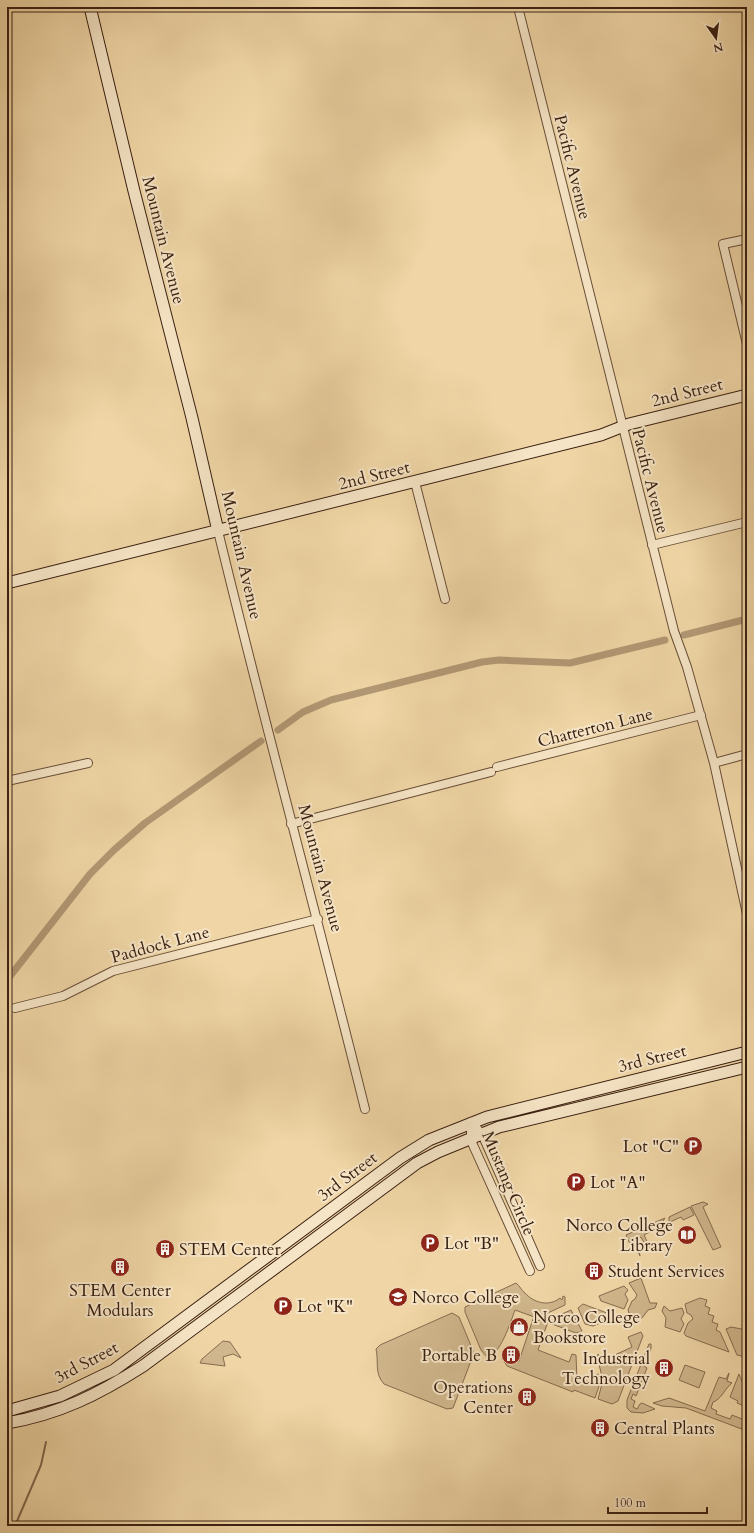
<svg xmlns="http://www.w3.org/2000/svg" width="754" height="1533" font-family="Cardo,serif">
	<rect width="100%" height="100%" fill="#f0d6a6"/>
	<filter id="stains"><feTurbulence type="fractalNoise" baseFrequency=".005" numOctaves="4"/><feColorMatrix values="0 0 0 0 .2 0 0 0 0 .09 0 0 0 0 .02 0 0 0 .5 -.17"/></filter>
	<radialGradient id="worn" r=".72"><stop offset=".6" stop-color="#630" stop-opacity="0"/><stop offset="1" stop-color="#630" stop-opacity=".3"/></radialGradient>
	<path fill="#d1b78d" stroke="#866c50" d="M703,1202L708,1204L703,1207L721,1247L713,1250L691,1206Z
		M690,1207L694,1215L683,1220L681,1217L670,1222L672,1228L664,1231L663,1228L665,1225L669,1223V1217Z
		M665,1218L659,1227L644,1235L651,1250L649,1252L641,1237L637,1239L640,1256L634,1242L630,1244L626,1235Z
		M641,1278L650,1303H657L655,1308L648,1310L642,1318L629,1313L628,1310L632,1301L635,1299L637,1295L629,1283Z
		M516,1283C520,1286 521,1290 525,1293C534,1303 549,1307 560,1298L562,1300L563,1296L565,1297V1305L537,1318L515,1310C511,1321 500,1356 487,1357L481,1350L465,1312V1307Z
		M624,1286L628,1290L625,1294L628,1300L624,1309L601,1301L599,1296Z
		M700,1298L707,1300L705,1306L710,1308L708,1314L714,1316L712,1322L718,1324L716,1330L720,1332L729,1352L686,1336L684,1333L688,1323L693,1319L691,1315L687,1313L685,1304Z
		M583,1304L607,1313L609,1318L608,1320L593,1326L585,1324L578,1308Z
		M664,1306L670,1311L682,1308L684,1313L681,1319L684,1324L680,1332L665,1327L666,1318L662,1311Z
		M571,1310L582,1331L576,1333L552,1324L555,1317Z
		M452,1313L459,1317L474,1353L453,1408L447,1409L384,1384C374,1373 379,1362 376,1349L380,1345Z
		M550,1316L538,1350L569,1362L572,1354L576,1355L577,1381H595V1375L598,1374L601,1380L595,1398L574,1390L573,1392L507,1366L502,1358L504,1356L519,1361L533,1319L537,1321Z
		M731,1327L747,1330L746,1357L737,1355L726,1329Z
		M641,1332L643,1336L618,1401L612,1404L598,1399L603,1380L597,1357L598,1354L602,1361L632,1347L628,1337Z
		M223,1341L230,1342L241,1358L233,1354L223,1357L225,1366L200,1363L202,1359Z
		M649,1344H651V1349L644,1366L647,1368L636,1396L633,1394L631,1399L635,1401L633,1407L637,1409L640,1404L642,1403L655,1409L643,1413L631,1412L627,1408V1400Z
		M685,1365L705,1372L699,1388L679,1380Z
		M729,1373L727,1381L732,1383C725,1388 721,1400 713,1402L711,1408L717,1411L716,1414L730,1419L732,1415L747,1421V1431L686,1408L662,1406L653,1403L669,1398L705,1411L719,1377L726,1379Z
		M739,1374L747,1393V1407L737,1403L738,1401L730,1397Z"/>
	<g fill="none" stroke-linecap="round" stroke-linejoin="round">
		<path stroke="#82684d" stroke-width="2" d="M15,1526L41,1465L46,1442"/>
		<path stroke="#b29874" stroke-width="7" d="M684,635L747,619
			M278,730L303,712L331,700L482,662L499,660L570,663L665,640
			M7,980L90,874L114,850L145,823L261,741"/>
		<defs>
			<path id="street" d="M518,7L674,631L687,667L714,763L747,914
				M747,239L723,244L747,344
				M415,482L445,599
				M218,531C265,725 317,916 365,1109
				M652,545L747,522
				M714,763L747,754
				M497,767L701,715
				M7,781L88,763
				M291,824L491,772
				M15,1008L63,996L113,971L318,919
				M471,1122V1137L473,1145L530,1271
				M471,1122L482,1134L540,1266"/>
			<path id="secondary" d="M90,7L134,191L192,418L218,531
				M7,583L601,435L629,424L747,395
				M7,1411L60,1396L114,1370L400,1158L429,1140L487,1117L747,1052
				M7,1423C60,1414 99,1394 143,1366L417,1163L438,1152L499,1127L747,1067"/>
		</defs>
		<use href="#street" stroke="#684e37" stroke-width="10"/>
		<use href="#secondary" stroke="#3a2012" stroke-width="13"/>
		<use href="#street" stroke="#f5e4c5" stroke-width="8"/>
		<use href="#secondary" stroke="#f5e4c5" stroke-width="11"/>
	</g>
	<defs>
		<symbol id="parking-disc" viewBox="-11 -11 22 22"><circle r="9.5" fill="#8f2418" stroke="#f5e4c5"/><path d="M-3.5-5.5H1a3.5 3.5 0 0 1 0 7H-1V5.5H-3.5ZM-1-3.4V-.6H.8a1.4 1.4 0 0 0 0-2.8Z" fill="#fff"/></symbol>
		<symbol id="library-disc" viewBox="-11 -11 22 22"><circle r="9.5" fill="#8f2418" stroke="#f5e4c5"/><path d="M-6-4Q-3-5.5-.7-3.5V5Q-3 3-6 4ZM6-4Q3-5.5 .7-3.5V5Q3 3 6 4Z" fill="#fff"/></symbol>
		<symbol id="building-disc" viewBox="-11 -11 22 22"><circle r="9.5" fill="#8f2418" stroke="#f5e4c5"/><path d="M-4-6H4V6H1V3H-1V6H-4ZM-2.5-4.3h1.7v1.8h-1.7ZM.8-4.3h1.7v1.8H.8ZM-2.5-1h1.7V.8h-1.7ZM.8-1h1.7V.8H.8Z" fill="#fff"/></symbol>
		<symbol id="university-disc" viewBox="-11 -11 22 22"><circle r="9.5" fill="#8f2418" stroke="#f5e4c5"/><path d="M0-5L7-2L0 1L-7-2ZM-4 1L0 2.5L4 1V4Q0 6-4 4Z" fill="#fff"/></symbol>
		<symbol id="shop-disc" viewBox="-11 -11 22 22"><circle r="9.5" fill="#8f2418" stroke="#f5e4c5"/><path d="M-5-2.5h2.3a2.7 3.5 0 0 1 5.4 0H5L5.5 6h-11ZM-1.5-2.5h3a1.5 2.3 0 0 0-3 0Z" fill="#fff"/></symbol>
	</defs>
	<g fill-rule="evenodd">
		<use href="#parking-disc" x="682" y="1135" width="22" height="22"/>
		<use href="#parking-disc" x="565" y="1171" width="22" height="22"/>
		<use href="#library-disc" x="676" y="1224" width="22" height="22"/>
		<use href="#parking-disc" x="419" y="1232" width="22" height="22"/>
		<use href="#building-disc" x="154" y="1238" width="22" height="22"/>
		<use href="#building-disc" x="109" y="1256" width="22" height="22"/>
		<use href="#building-disc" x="583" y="1260" width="22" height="22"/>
		<use href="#university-disc" x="387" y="1286" width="22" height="22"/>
		<use href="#parking-disc" x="272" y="1295" width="22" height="22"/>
		<use href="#shop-disc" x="508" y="1316" width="22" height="22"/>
		<use href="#building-disc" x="500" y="1344" width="22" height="22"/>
		<use href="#building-disc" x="653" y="1357" width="22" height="22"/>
		<use href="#building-disc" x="516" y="1386" width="22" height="22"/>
		<use href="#building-disc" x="589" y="1417" width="22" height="22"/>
	</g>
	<g text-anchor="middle" stroke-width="4" stroke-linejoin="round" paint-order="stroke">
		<g font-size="17" fill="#3a2012" stroke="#f5e4c5">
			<text transform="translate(573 167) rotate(76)" y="6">Pacific Avenue</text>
			<text transform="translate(164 240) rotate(76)" y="6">Mountain Avenue</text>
			<text transform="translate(687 392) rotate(-14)" y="6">2nd Street</text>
			<text transform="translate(374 475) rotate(-14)" y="6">2nd Street</text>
			<text transform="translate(651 481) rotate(76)" y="6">Pacific Avenue</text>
			<text transform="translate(242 555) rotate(77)" y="6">Mountain Avenue</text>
			<text transform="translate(595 727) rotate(-14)" y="6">Chatterton Lane</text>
			<text transform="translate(321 868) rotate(75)" y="6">Mountain Avenue</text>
			<text transform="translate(160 944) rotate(-15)" y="6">Paddock Lane</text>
			<text transform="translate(652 1058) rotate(-14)" y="6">3rd Street</text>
			<text transform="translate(347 1176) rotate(-37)" y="6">3rd Street</text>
			<text transform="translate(509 1183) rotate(67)" y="6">Mustang Circle</text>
			<text transform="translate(86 1362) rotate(-28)" y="6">3rd Street</text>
		</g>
		<g font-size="17" fill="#3a2012" stroke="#f5e4c5" text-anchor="start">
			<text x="679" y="1152" text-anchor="end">Lot "C"</text>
			<text x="590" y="1188">Lot "A"</text>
			<text x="673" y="1231" text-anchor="end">Norco College<tspan x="673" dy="20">Library</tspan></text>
			<text x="444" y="1249">Lot "B"</text>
			<text x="179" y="1255">STEM Center</text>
			<text x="608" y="1277">Student Services</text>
			<text x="120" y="1296" text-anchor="middle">STEM Center<tspan x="120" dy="20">Modulars</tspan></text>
			<text x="412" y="1303">Norco College</text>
			<text x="297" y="1312">Lot "K"</text>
			<text x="533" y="1323">Norco College<tspan x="533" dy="20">Bookstore</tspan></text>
			<text x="497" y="1361" text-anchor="end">Portable B</text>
			<text x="650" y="1364" text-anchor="end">Industrial<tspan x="650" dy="20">Technology</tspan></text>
			<text x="513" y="1393" text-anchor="end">Operations<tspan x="513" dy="20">Center</tspan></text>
			<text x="614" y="1434">Central Plants</text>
		</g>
	</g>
	<rect width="754" height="1533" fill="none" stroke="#f0d6a6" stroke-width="24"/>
	<rect x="8" y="8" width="738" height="1517" fill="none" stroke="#3a2012" stroke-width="2"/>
	<rect x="12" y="12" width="730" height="1509" fill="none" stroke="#3a2012"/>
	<g transform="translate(716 38) rotate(166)" stroke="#f5e4c5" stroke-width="3" paint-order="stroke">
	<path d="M0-3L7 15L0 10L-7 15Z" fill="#3a2012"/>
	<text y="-6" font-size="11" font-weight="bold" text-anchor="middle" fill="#3a2012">N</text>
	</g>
	<path d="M608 1507v6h99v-6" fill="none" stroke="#3a2012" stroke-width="2"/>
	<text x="614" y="1507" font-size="12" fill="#3a2012" stroke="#f5e4c5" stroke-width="3" paint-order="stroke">100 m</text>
	<rect width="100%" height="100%" filter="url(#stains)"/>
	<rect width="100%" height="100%" fill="url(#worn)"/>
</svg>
